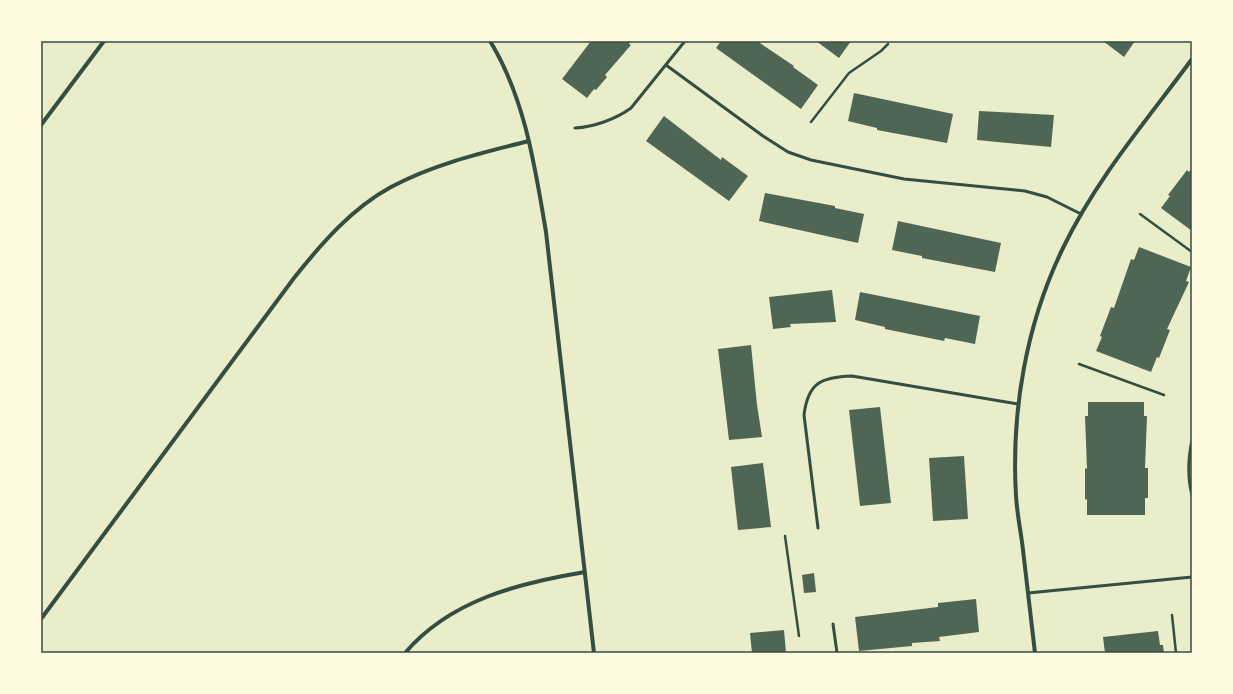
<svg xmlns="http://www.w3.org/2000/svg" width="1233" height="694" font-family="Lora,serif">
	<rect width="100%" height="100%" fill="#e9edc9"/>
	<path fill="#4f6655" d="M591,41H631L629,44L631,45L605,75L607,77L596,90L594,89L587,98L562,79Z
		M721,41H757L794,66L793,67L818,85L801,109L716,48Z
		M816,41H851L839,58Z
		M1103,41H1135L1124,57Z
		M854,93L953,114L947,143L877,130V128L848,121Z
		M979,111L1054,115L1051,147L977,140Z
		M664,116L721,160L722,157L748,176L729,201L646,141Z
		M1192,168V231L1161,208L1170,196L1168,195L1187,170L1189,172Z
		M765,193L835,206V208L864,214L858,243L759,221Z
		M898,221L1001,243L995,272L922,258V256L892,250Z
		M1139,247L1191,267L1186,281L1189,282L1167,329L1170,330L1159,358L1157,357L1151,372L1096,351L1102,337L1100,336L1111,307L1114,308L1131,259L1134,260Z
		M832,290L836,322L790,324L791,327L773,329L769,297Z
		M860,292L980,316L975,344L945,338L944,341L885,329V327L855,320Z
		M751,345L757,405L762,437L729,440L718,349Z
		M1088,402H1144V416H1147L1145,468H1148V498H1145V515H1087V499L1085,500V468L1087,469L1085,416H1088Z
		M880,407L891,503L860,506L849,410Z
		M964,456L968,519L933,521L929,458Z
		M763,463L771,527L738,530L731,467Z
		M814,573L816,592L804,593L802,575Z
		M976,599L979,632L939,637L940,641L912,643V646L859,651L855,617L938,607V603Z
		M784,630L786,653H752L750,633Z
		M1158,631L1160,645H1163L1164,653H1105L1103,637Z"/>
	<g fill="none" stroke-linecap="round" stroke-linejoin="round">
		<path stroke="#344e41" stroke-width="2.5" d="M811,122L849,73L881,51L888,44
			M1140,214L1192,252
			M1079,364L1164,395
			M785,536L799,636
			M1172,615L1176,653"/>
		<path stroke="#344e41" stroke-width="3" d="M666,65L763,136L788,152L811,160L904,179L1025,191L1047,197L1081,214
			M575,128C594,127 616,119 631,108L685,41
			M1192,440C1188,459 1187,476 1192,495
			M818,528L804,415C808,382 822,377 852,376L1018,404
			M1028,593L1192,577
			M833,624L837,653"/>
		<path stroke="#344e41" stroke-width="4" d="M490,41C525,98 535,167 546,232L594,653
			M41,125L104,41
			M41,619L294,278C321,244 352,208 391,187C434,164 481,153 529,141
			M405,653C450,600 519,583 585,572
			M1035,653C1031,619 1027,585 1023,550C1021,532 1017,514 1016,496C1011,412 1026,324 1063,248C1096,179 1147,120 1192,59"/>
	</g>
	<rect width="1233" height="694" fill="none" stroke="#fefae0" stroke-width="84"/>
	<rect x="42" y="42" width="1149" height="610" fill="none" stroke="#344e41" stroke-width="1.5"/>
</svg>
